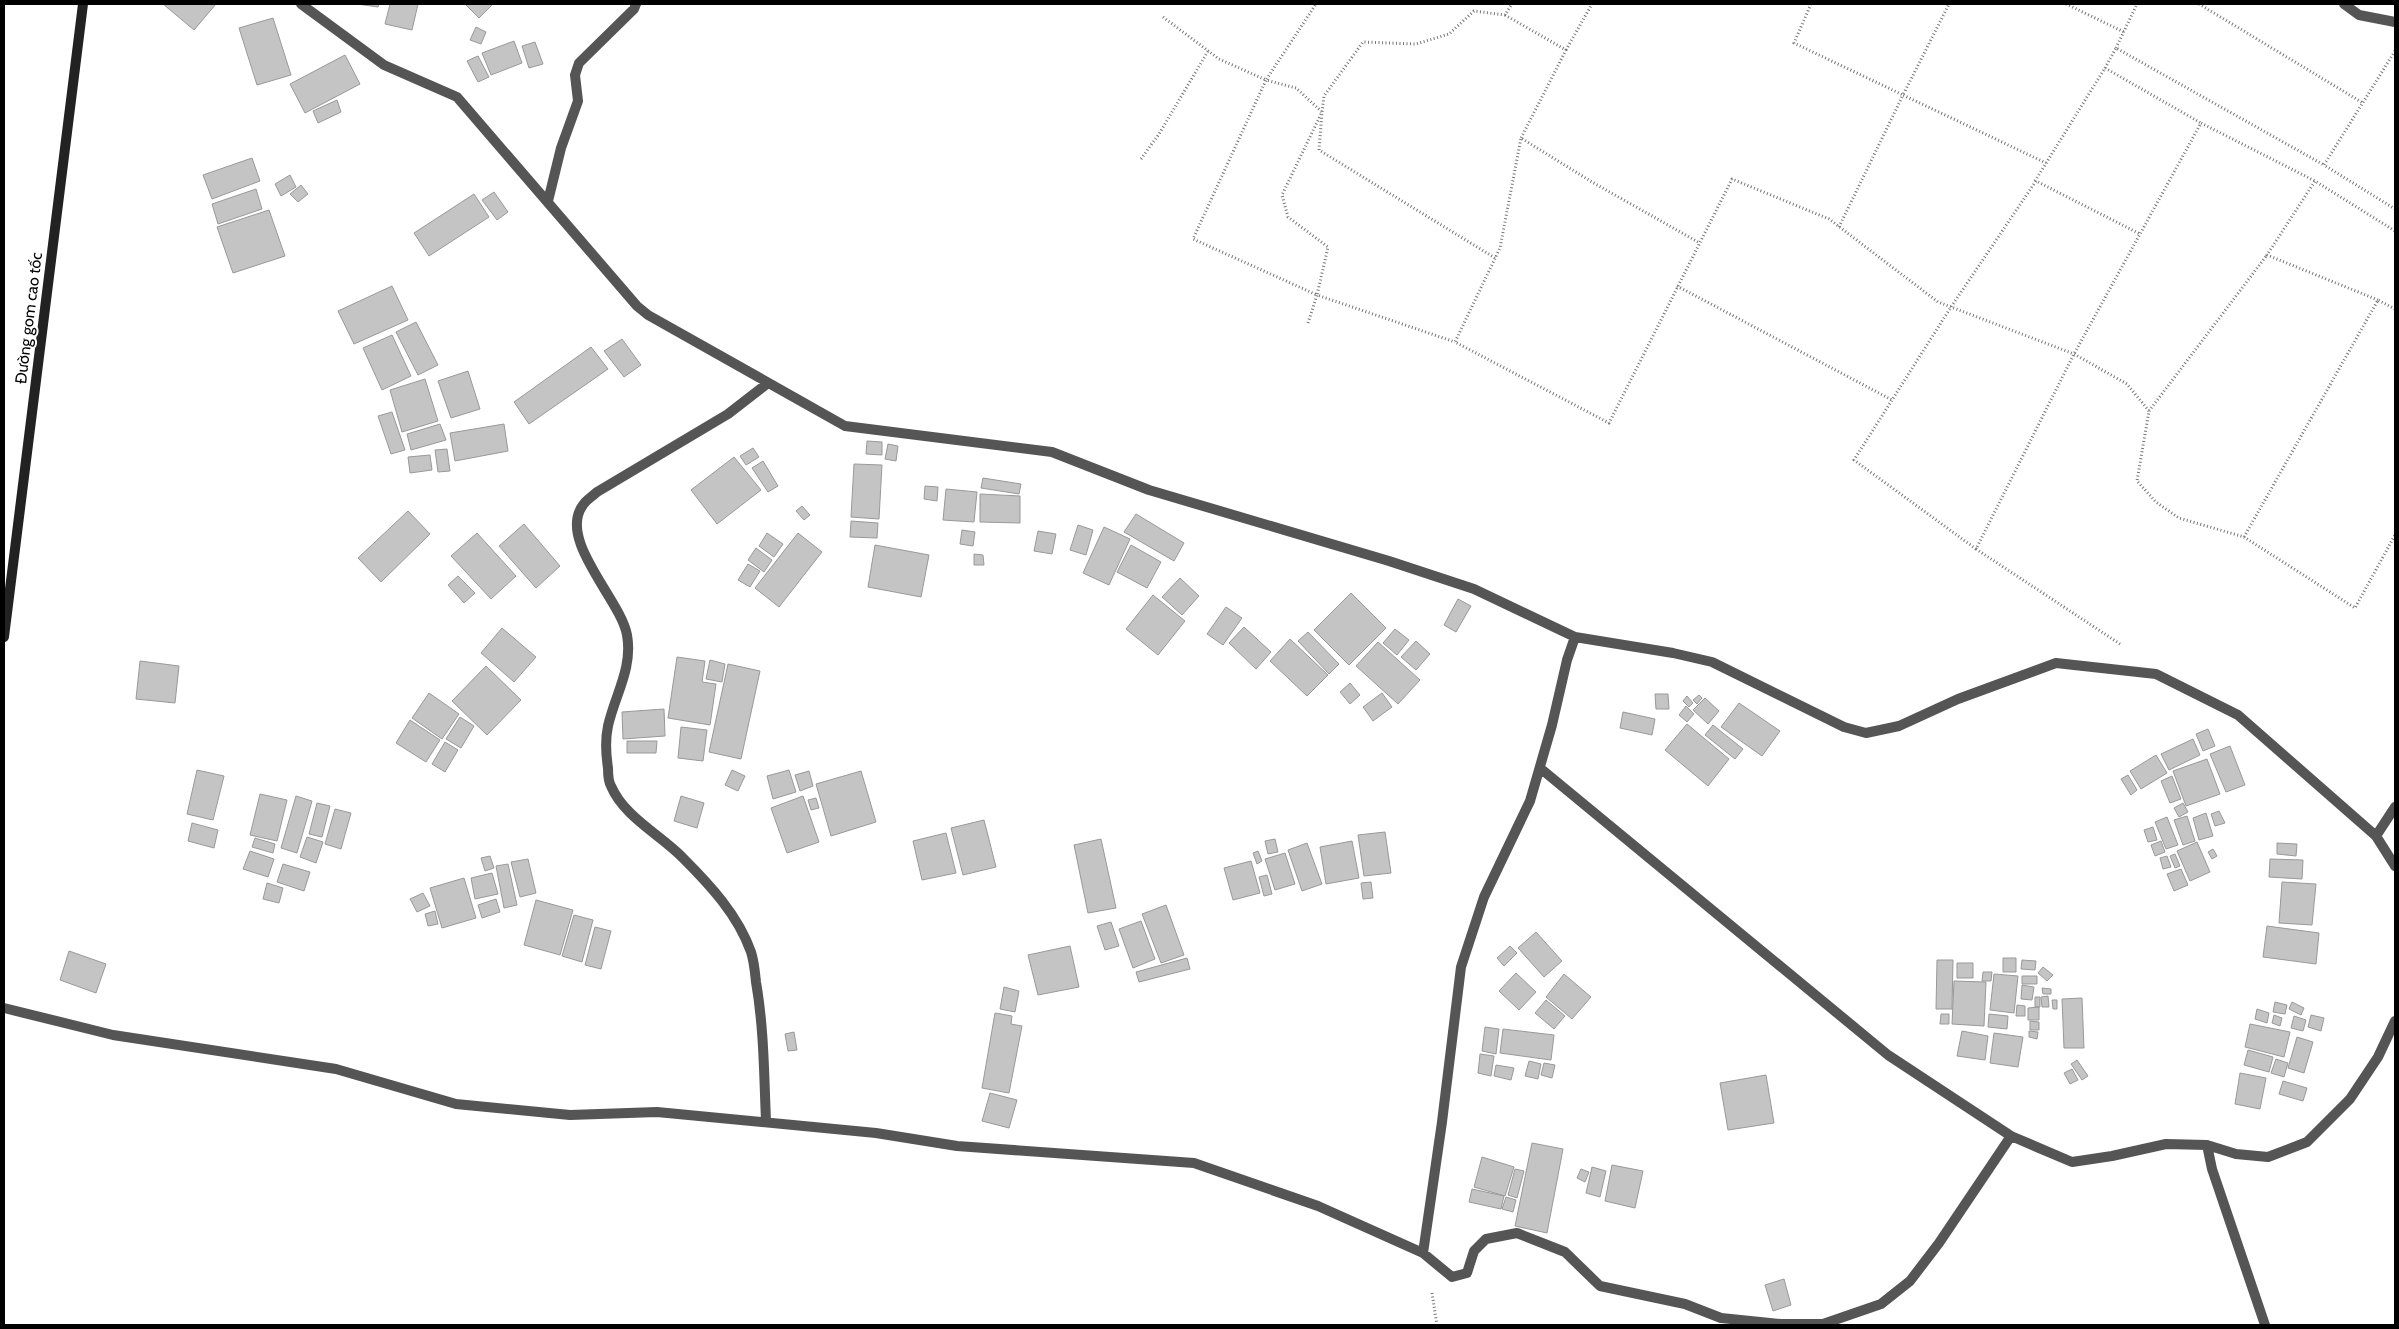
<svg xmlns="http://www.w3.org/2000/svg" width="2399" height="1329" font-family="Cabin,sans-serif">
	<rect width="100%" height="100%" fill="#fff"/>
	<path fill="#c4c4c4" stroke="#999" d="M163,4H216L194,30Z
		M357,4H379L378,7Z
		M390,4H418L412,30L385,24Z
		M465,4H493L479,18Z
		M273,18L291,75L257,85L239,28Z
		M476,27L486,32L481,44L470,40Z
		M514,41L522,63L491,75L482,53Z
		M535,42L543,64L529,68L522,46Z
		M345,55L360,84L305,113L290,84Z
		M478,56L489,77L478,82L467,61Z
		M337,100L341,112L318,123L313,111Z
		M252,158L260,181L212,199L203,175Z
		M290,175L296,187L281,196L275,184Z
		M301,185L308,194L298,202L290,194Z
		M256,189L262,209L218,224L212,204Z
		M494,192L508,212L497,220L482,200Z
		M474,194L489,217L429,256L414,233Z
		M269,210L285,256L233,273L217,227Z
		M392,286L408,320L354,344L338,311Z
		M416,322L438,365L418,375L396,332Z
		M392,335L411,376L382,390L363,348Z
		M622,339L641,365L624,377L604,351Z
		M591,347L608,369L529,424L514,402Z
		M468,371L480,409L451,418L438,381Z
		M425,379L438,421L402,432L390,390Z
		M392,412L405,450L391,454L378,416Z
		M440,424L446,440L411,450L407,434Z
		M504,424L508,451L455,461L450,433Z
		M867,441L882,442V455L866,454Z
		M888,444L898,446L896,461L885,459Z
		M753,448L759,457L746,465L740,456Z
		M447,449L450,471L438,472L435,450Z
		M430,455L432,470L410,473L408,457Z
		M734,457L761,490L717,524L691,490Z
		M763,461L778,486L768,492L752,468Z
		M854,464L882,465L879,519L851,517Z
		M983,478L1021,484L1019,494L981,488Z
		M925,486L938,487L937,501L924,499Z
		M946,489L977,492L974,522L943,520Z
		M980,494L1020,496V523L980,522Z
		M802,506L810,515L804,520L796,511Z
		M408,511L430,534L381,582L358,558Z
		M1136,514L1184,543L1174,561L1124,532Z
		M851,521L878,523L877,538L850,537Z
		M524,524L560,566L536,588L499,546Z
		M1078,525L1093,530L1086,555L1070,550Z
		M1104,527L1130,539L1109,585L1083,573Z
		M962,530L975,532L973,546L960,544Z
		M1038,531L1056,534L1052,554L1034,551Z
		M477,533L516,576L491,599L451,556Z
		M767,533L783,544L774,557L759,546Z
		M798,533L822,552L779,607L755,588Z
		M875,545L929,555L921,597L868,587Z
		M1131,545L1161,562L1147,588L1117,572Z
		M756,548L772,560L764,572L748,560Z
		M974,554L983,555L984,565H974Z
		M748,564L760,571L750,587L738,580Z
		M458,576L475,593L464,603L448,585Z
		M1180,578L1199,596L1182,615L1162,597Z
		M1351,593L1386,628L1349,665L1314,630Z
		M1153,595L1185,621L1158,655L1126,629Z
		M1458,599L1471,606L1456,632L1444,625Z
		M1226,607L1242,618L1223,645L1207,634Z
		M1244,627L1271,652L1256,669L1229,643Z
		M502,628L536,657L514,682L481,653Z
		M1395,629L1409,640L1397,655L1383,643Z
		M1308,632L1339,664L1329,674L1298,641Z
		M1290,639L1328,675L1307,696L1270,661Z
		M1416,641L1430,654L1416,670L1401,657Z
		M1378,642L1420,680L1398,704L1356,666Z
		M677,657L705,661L702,682L716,684L710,725L668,718Z
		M710,660L725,664L722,682L706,679Z
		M140,661L179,666L175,703L136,699Z
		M728,664L760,671L741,759L709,752Z
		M486,666L521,700L487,735L452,701Z
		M1350,683L1360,695L1350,704L1340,692Z
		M429,693L459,714L442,739L412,718Z
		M1382,693L1392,707L1373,721L1363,707Z
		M1655,694H1668L1669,709H1656Z
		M1699,695L1702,698L1697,704L1693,700Z
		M1687,696L1693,703L1689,707L1683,701Z
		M1705,698L1719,711L1708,724L1693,710Z
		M1739,703L1780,731L1762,756L1721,727Z
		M1686,706L1694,714L1687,722L1679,715Z
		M664,709L665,736L623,739L622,712Z
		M1623,712L1655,719L1652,735L1620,728Z
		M460,717L474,726L461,748L446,739Z
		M410,720L440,740L426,762L396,743Z
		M1687,724L1729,759L1708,786L1665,750Z
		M1713,725L1743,749L1735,759L1705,735Z
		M681,727L707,730L703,761L678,758Z
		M2208,729L2215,746L2203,751L2196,734Z
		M2193,739L2200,755L2169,770L2161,754Z
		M627,741H657L656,753H627Z
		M445,742L458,750L445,772L432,764Z
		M2230,746L2245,785L2226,792L2210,754Z
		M2156,755L2167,773L2141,789L2130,771Z
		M2207,759L2220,794L2186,806L2173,771Z
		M197,770L224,776L213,820L187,814Z
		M732,770L745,776L738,791L725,785Z
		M789,770L796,792L773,799L767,776Z
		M809,771L813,786L800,791L795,775Z
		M861,771L876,822L831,836L816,784Z
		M2128,775L2137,790L2131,795L2121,779Z
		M2172,776L2181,799L2170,803L2161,781Z
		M260,794L287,800L277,841L250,835Z
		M296,796L312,801L297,853L281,848Z
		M681,796L704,803L697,828L674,821Z
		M803,796L819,842L787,853L771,808Z
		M816,798L819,808L811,810L808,800Z
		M317,803L330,806L322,837L309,834Z
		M2183,803L2188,812L2179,817L2174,808Z
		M335,809L351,813L341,849L325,844Z
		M2219,811L2225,823L2215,826L2211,814Z
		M2206,813L2213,836L2199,840L2193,818Z
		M2187,816L2195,841L2183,845L2174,820Z
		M2167,817L2178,845L2166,849L2155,822Z
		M984,820L996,867L963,875L951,828Z
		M192,823L218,830L214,848L188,841Z
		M2153,827L2157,840L2148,842L2144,830Z
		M1385,832L1391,873L1364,876L1358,835Z
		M946,833L956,873L922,880L913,841Z
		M307,837L323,842L316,863L300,857Z
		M255,838L275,844L273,853L252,847Z
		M1101,839L1116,908L1088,913L1074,845Z
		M1275,839L1278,852L1268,854L1265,841Z
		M1352,841L1359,878L1326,884L1320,847Z
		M2161,841L2165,852L2155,856L2151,845Z
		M2197,842L2210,872L2190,881L2177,851Z
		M1307,843L1322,884L1302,891L1288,850Z
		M2277,843L2297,844L2296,856L2277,854Z
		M2213,849L2217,856L2212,859L2208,852Z
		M250,851L274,859L268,877L243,869Z
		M1258,851L1262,861L1257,864L1253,853Z
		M1285,853L1295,884L1275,890L1265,859Z
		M2175,854L2180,866L2175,868L2170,856Z
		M490,856L494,868L485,871L481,858Z
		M2167,856L2171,867L2163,869L2160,858Z
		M528,859L536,893L520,897L511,862Z
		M2270,859L2303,860L2302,879L2269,877Z
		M1251,861L1260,893L1233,900L1224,868Z
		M283,864L310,872L304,891L277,882Z
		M508,864L517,905L504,908L496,866Z
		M2181,869L2188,885L2174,891L2167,874Z
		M492,873L498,894L475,899L471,878Z
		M1267,875L1272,894L1264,896L1259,877Z
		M464,878L476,918L442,928L430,888Z
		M1371,882L1373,898L1363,899L1361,883Z
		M2282,882L2316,884L2312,925L2279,923Z
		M267,883L283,888L279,903L263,899Z
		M423,893L430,906L417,912L410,899Z
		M496,899L500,912L482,918L478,905Z
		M536,900L573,910L560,955L524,945Z
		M1166,905L1184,955L1161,963L1142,914Z
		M435,911L438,924L428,926L425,914Z
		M574,915L593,920L582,962L562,956Z
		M1141,921L1155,959L1133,968L1119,929Z
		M1111,922L1119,946L1105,950L1097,926Z
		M2267,926L2319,933L2316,964L2263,957Z
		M595,927L611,931L601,969L585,965Z
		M1536,932L1562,961L1544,977L1518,948Z
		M1070,946L1079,987L1038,995L1028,955Z
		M1510,946L1517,953L1504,966L1497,958Z
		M69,951L106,964L96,993L60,980Z
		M1187,958L1190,969L1139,982L1136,972Z
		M2003,958H2016V972H2003Z
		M1937,960H1953L1952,1009H1936Z
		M2022,960L2036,961L2035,970L2021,969Z
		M1957,963H1973V978H1957Z
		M2043,967L2053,975L2047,981L2038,973Z
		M1983,972H1992L1991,981H1982Z
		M1516,973L1536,992L1519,1010L1499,991Z
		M1564,974L1591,997L1572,1019L1546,997Z
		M1994,974L2018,976L2014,1013L1990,1010Z
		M2022,976H2037V984H2022Z
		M1954,981L1986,982L1984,1026L1952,1024Z
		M2022,985L2034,987L2032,1000L2021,999Z
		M1004,987L1019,991L1015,1012L1000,1009Z
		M2042,988L2051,989V994H2043Z
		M2048,996L2049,1007H2042L2041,997Z
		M2035,997H2040V1007H2035Z
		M2082,998L2084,1048H2064L2062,999Z
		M1546,1000L1565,1016L1554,1029L1535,1013Z
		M2052,1000H2057V1009H2053Z
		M2275,1002L2287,1005L2285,1014L2273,1012Z
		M2292,1002L2304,1008L2301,1015L2289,1009Z
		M2017,1005L2025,1006V1016H2016Z
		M2039,1007V1020H2028V1008Z
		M2257,1009L2269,1013L2267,1023L2255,1019Z
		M995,1013L1012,1016L1011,1024L1022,1026L1009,1093L982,1088Z
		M1941,1014H1949V1024H1940Z
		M1989,1014L2008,1016L2007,1029L1988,1027Z
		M2274,1015L2282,1018L2280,1026L2272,1023Z
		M2311,1015L2324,1018L2321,1031L2308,1027Z
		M2294,1016L2306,1020L2303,1031L2291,1028Z
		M2030,1021L2039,1022V1030H2030Z
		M2250,1024L2290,1032L2284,1057L2245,1047Z
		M1485,1027L1499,1029L1496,1054L1482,1051Z
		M1503,1029L1554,1035L1551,1060L1500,1053Z
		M1962,1031L1988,1036L1985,1060L1957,1056Z
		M2029,1031L2038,1032L2037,1039L2029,1037Z
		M794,1032L797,1050L788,1051L785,1034Z
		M1994,1033L2023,1037L2018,1067L1990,1063Z
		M2297,1037L2313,1042L2304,1073L2288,1068Z
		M2248,1050L2273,1057L2269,1072L2244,1065Z
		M1480,1054L1494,1056L1491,1076L1478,1073Z
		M2276,1059L2288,1063L2284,1077L2271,1073Z
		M2077,1060L2088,1076L2082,1080L2071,1064Z
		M1529,1061L1541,1064L1538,1079L1525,1076Z
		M1544,1063L1555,1065L1552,1078L1541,1075Z
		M1496,1065L1514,1068L1511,1080L1494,1076Z
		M2072,1069L2078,1080L2070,1084L2064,1073Z
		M2240,1073L2266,1078L2260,1109L2235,1104Z
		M1766,1075L1774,1123L1728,1130L1720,1083Z
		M2283,1081L2307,1088L2303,1101L2279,1094Z
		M990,1093L1017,1100L1009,1128L982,1121Z
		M1532,1143L1563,1149L1547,1233L1515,1226Z
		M1482,1157L1514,1167L1505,1196L1474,1187Z
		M1612,1165L1643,1171L1635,1208L1605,1201Z
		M1592,1167L1606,1171L1600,1197L1586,1193Z
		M1515,1169L1524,1171L1517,1198L1508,1195Z
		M1581,1169L1589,1172L1585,1182L1577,1178Z
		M1472,1189L1504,1196L1501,1209L1469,1202Z
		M1506,1197L1516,1200L1513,1212L1502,1209Z
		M1784,1279L1791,1305L1773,1311L1765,1285Z"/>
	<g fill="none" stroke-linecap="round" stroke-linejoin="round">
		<path stroke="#777" stroke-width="3" stroke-dasharray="1 2.5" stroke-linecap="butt" d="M1811,4L1794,43L1903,95L1949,4
			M2066,4L2124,32
			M2199,4L2363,103
			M1505,15L1566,50L1521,138
			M1163,17L1219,59L1266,80L1316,4
			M2116,48L2137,4
			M1566,50L1592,4
			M2395,51L2324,165L2395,209
			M2105,68L2116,48L2324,165
			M1141,159L1159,134L1208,51
			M2035,181L2105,68L2201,123
			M1839,227L1903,95L2046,163
			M1698,242L1592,182L1521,138L1500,248L1455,342L1609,423L1732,179L1829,219L1938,302L2074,354L2127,384L2149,411L2137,481L2156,502L2179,518L2244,537L2355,608L2395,535
			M1495,258L1319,150L1322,112L1296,88L1266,80L1193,239L1317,295L1328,247L1288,217L1282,195L1322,112L1324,96L1363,42L1416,44L1449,34L1474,11L1505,15L1512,4
			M1677,286L1892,400
			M2378,300L2267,255L2315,181L2395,231
			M1308,323L1317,295L1455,342
			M2149,411L2267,255
			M2244,537L2378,300L2395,309
			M1976,549L1854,460L1951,307L2036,181L2140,234
			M2120,644L1976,549L2074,354L2201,123L2315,181
			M1432,1293L1437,1325"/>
		<path stroke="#555" stroke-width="10" d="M301,4L384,65L457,97L637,306L648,315L845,426L1052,452L1149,490L1389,561L1474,589L1575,637L1673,653L1712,662L1844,727L1866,733L1899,726L1958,699L2056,663L2156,674L2238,715L2376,836L2395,866
			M2344,4L2359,15L2395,22
			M548,201L561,148L578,101L575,75L579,63L634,9L636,4
			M1540,768L1888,1055L2011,1136L2072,1162L2112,1156L2166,1144L2207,1145L2212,1169L2265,1325
			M2376,836L2395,807
			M4,1008L113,1035L336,1069L456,1104L570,1115L657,1112L876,1133L957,1146L1194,1163L1318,1206L1423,1253L1452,1277L1467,1273L1474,1251L1486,1239L1517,1233L1565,1252L1600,1286L1685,1304L1721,1318L1781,1324H1823L1881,1304L1910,1281L1939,1243L2011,1136
			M766,1121C764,1075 764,1028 756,982C755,972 754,961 751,952C738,915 710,885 683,858C661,835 624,817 611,786C608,781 608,774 608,768C606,755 605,740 608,726C615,695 633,668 627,635C621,600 557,540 583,505C586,500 593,496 597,492L728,414L768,383
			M2207,1145L2236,1154L2268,1157L2307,1142L2350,1099L2378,1057L2395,1021
			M1423,1253L1442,1122L1461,967L1484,897L1530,801L1552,725L1567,660L1575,637"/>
		<path stroke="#222" stroke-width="10" d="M4,637L83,4"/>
	</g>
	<g text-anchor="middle" stroke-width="4" stroke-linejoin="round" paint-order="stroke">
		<g font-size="16" fill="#000" stroke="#fff">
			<text transform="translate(28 318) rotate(-83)" y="6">Đường gom cao tốc</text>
		</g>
	</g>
	<rect width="2399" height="1329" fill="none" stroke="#000000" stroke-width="10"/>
</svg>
